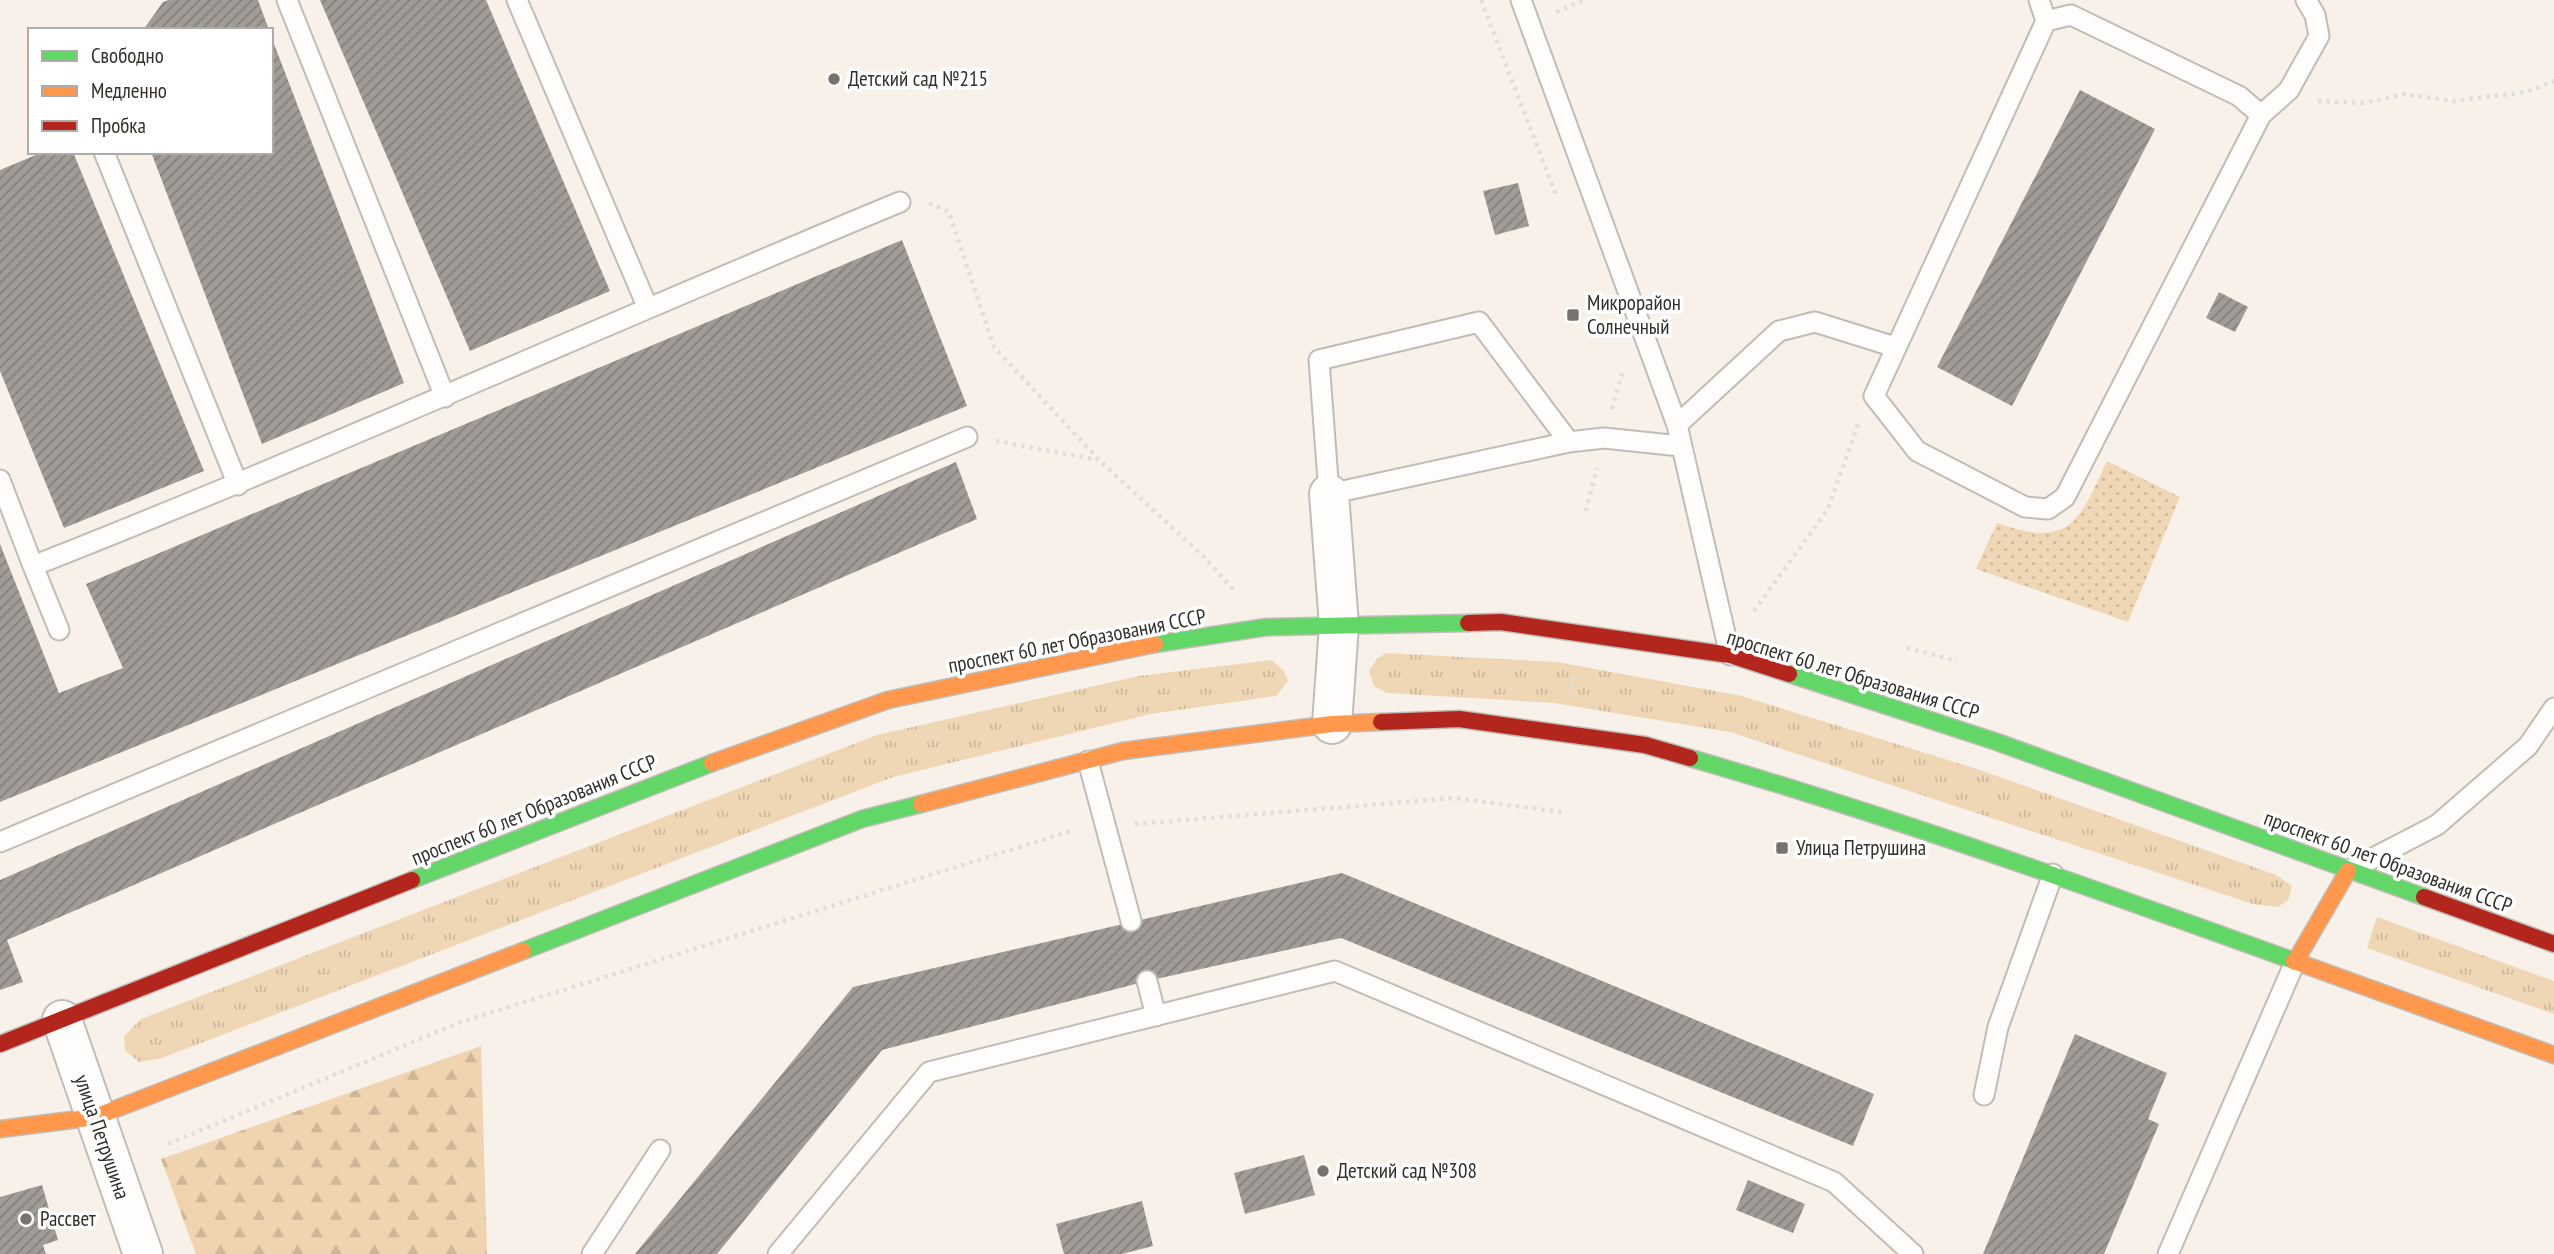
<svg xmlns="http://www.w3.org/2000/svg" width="2554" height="1254" font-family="'PT Sans Narrow',sans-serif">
	<defs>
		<pattern id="grass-tufts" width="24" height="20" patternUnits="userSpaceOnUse" patternTransform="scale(1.75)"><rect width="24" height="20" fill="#efd6b5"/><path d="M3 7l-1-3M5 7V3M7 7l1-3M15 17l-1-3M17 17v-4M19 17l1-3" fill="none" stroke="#cdb89c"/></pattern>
		<pattern id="forest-firs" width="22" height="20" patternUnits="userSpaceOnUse" patternTransform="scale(1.75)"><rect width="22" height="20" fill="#f0d4af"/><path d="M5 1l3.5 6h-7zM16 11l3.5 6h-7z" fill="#ceb697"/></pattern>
		<pattern id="park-dots" width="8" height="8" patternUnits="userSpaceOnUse" patternTransform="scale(1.75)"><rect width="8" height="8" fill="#efd6b5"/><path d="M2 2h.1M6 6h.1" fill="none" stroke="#cdb89c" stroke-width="1.8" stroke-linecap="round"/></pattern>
		<pattern id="building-hatch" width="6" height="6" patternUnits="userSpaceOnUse" patternTransform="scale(1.75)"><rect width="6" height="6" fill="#a19c97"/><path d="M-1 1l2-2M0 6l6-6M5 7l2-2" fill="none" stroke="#84807b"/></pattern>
	</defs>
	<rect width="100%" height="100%" fill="#f7f1ea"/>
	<path fill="url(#grass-tufts)" d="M1386,653L1557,662L1742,696L1980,770L2276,875L2292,886L2288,900L2278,907L2253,904L1730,732L1554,703L1387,693L1374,686L1369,671L1377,659Z
		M1272,660L1284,671L1288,681L1276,696L1151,714L893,777L162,1058L139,1062L125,1050L124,1036L141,1019L877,735L1139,676Z
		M2377,917L2554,981V1014L2367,948Z"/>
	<path fill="url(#forest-firs)" d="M481,1046L487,1254H196L161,1159Z"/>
	<path fill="url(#park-dots)" d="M2107,461L2180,497L2128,622L1976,569L1997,523C2070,549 2079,522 2107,461Z"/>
	<path fill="url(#building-hatch)" d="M169,0H258L269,30H143L163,2Z
		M320,0H486L610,291L470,351Z
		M271,36L404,383L262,444L151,152H271Z
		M2080,90L2155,129L2012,406L1937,367Z
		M43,152H73L204,471L64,528L0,371V170Z
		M1518,183L1529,226L1495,235L1483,191Z
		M902,240L967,406L0,802V544L59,693L123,668L86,584Z
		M2219,292L2248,307L2235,332L2206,318Z
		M956,462L977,519L7,940L23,982L0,990V880Z
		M1342,873L1874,1094L1853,1146L1341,938L1147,981L882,1050L717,1254H635L853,987Z
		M2075,1034L2167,1073L2148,1119L2159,1124L2104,1254H1983Z
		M1304,1155L1315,1195L1245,1214L1234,1173Z
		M1748,1180L1805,1204L1793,1233L1736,1210Z
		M42,1185L58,1240L43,1245L46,1254H0V1197Z
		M1142,1201L1153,1246L1122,1254H1064L1056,1224Z"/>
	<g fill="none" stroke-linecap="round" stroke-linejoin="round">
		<defs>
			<path id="lane" d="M287,0L445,397
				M517,0L647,306
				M1521,0L1677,425L1730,655
				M2039,0L2046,21
				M2071,15L2239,96L2261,115L2065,497L2048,509L2025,507L1917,451L1874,396L2046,21Z
				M2261,115L2289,90L2319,36L2315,15L2306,0
				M104,152L238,485
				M1677,425L1779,331L1815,322L1895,347
				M1569,442L1479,322L1319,360L1329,494L1569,442L1604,438L1680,446
				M0,480L33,566C325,451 610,322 900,202
				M33,566L59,630
				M1088,761L1131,921
				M0,842L967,437
				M2352,869L2437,825L2528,746L2554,708
				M1147,981L1156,1016
				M1984,1095L1998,1027L2053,874
				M592,1254L660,1150
				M778,1254L929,1072L1335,971L1834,1182L1913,1254
				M2168,1254L2295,962"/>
			<path id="street" d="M1329,494L1339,625L1332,724
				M62,1020L143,1254"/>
			<path id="fast" d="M1155,644L1267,627L1468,623
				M1789,674L1997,742L2424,897
				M1690,758C1895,817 2094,889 2294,961
				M412,880L712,763
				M523,951L862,819L921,804"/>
			<path id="slow" d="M712,763L888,700L1155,644
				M921,804L1123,751L1332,724L1381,722
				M2294,961L2554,1055
				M2295,962L2348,871
				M0,1129L95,1117L523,951"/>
			<path id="jam" d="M1468,623L1501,622L1730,655L1789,674
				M1381,722L1459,719L1645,745L1690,758
				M2424,897L2554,944
				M0,1044L412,880"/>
		</defs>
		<use href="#lane" stroke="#c1bcb6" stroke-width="23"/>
		<use href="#street" stroke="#c1bcb6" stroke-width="42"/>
		<use href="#fast" stroke="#c1bcb6" stroke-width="19"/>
		<use href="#slow" stroke="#c1bcb6" stroke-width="19"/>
		<use href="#jam" stroke="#c1bcb6" stroke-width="19"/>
		<path stroke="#e0dedc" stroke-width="4.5" stroke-dasharray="3.5 5" stroke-linecap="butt" d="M1481,0L1556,195
			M1556,12L1584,0
			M2318,101L2364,103L2404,94L2453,101L2527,92L2554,81
			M929,203L949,212L994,347L1099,460L1203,556L1234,590
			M1612,409L1623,370
			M996,441L1098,460
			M1586,511L1597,468
			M1754,611L1828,509L1858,424
			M1907,648L1957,661
			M1571,696L1573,673
			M1135,824L1454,798L1562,812
			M168,1144L461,1022L1074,830"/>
		<use href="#lane" stroke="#fefdfc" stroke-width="19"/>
		<use href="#street" stroke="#fefdfc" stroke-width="38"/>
		<use href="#fast" stroke="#63d668" stroke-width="16"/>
		<use href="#slow" stroke="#ff974d" stroke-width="16"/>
		<use href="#jam" stroke="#b3261e" stroke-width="16"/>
	</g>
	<g fill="#78736d" stroke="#fff" stroke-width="2.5">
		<circle cx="834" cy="79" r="7"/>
		<rect x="1566" y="308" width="14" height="14" rx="3.5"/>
		<rect x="1775" y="841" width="14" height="14" rx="3.5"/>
		<circle cx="1323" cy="1171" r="7"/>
		<circle cx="26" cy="1219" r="7"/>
	</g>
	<g text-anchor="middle" stroke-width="7" stroke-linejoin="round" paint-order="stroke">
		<g font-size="21" fill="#332f2a" stroke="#fff" text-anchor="start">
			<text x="848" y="86">Детский сад №215</text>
			<text x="1587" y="310">Микрорайон<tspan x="1587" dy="24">Солнечный</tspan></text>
			<text x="1796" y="855">Улица Петрушина</text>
			<text x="1337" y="1178">Детский сад №308</text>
			<text x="40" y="1226">Рассвет</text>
		</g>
		<g font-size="21" fill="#332f2a" stroke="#fff">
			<text transform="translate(1077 641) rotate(-11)" y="7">проспект 60 лет Образования СССР</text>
			<text transform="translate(1853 675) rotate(17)" y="7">проспект 60 лет Образования СССР</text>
			<text transform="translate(534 810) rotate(-22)" y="7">проспект 60 лет Образования СССР</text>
			<text transform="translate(2388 862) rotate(20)" y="7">проспект 60 лет Образования СССР</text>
			<text transform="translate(102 1137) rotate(71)" y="7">улица Петрушина</text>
		</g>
	</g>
	<rect x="28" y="28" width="245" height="126" fill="#ffffff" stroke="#adacaa" stroke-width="2"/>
	<rect x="42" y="51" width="35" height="10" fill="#63d668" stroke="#adacaa" stroke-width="2"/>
	<text x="91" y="63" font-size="21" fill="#332f2a">Свободно</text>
	<rect x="42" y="86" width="35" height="10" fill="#ff974d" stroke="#adacaa" stroke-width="2"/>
	<text x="91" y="98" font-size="21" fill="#332f2a">Медленно</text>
	<rect x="42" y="121" width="35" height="10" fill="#b3261e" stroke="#adacaa" stroke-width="2"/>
	<text x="91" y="133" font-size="21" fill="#332f2a">Пробка</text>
</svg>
